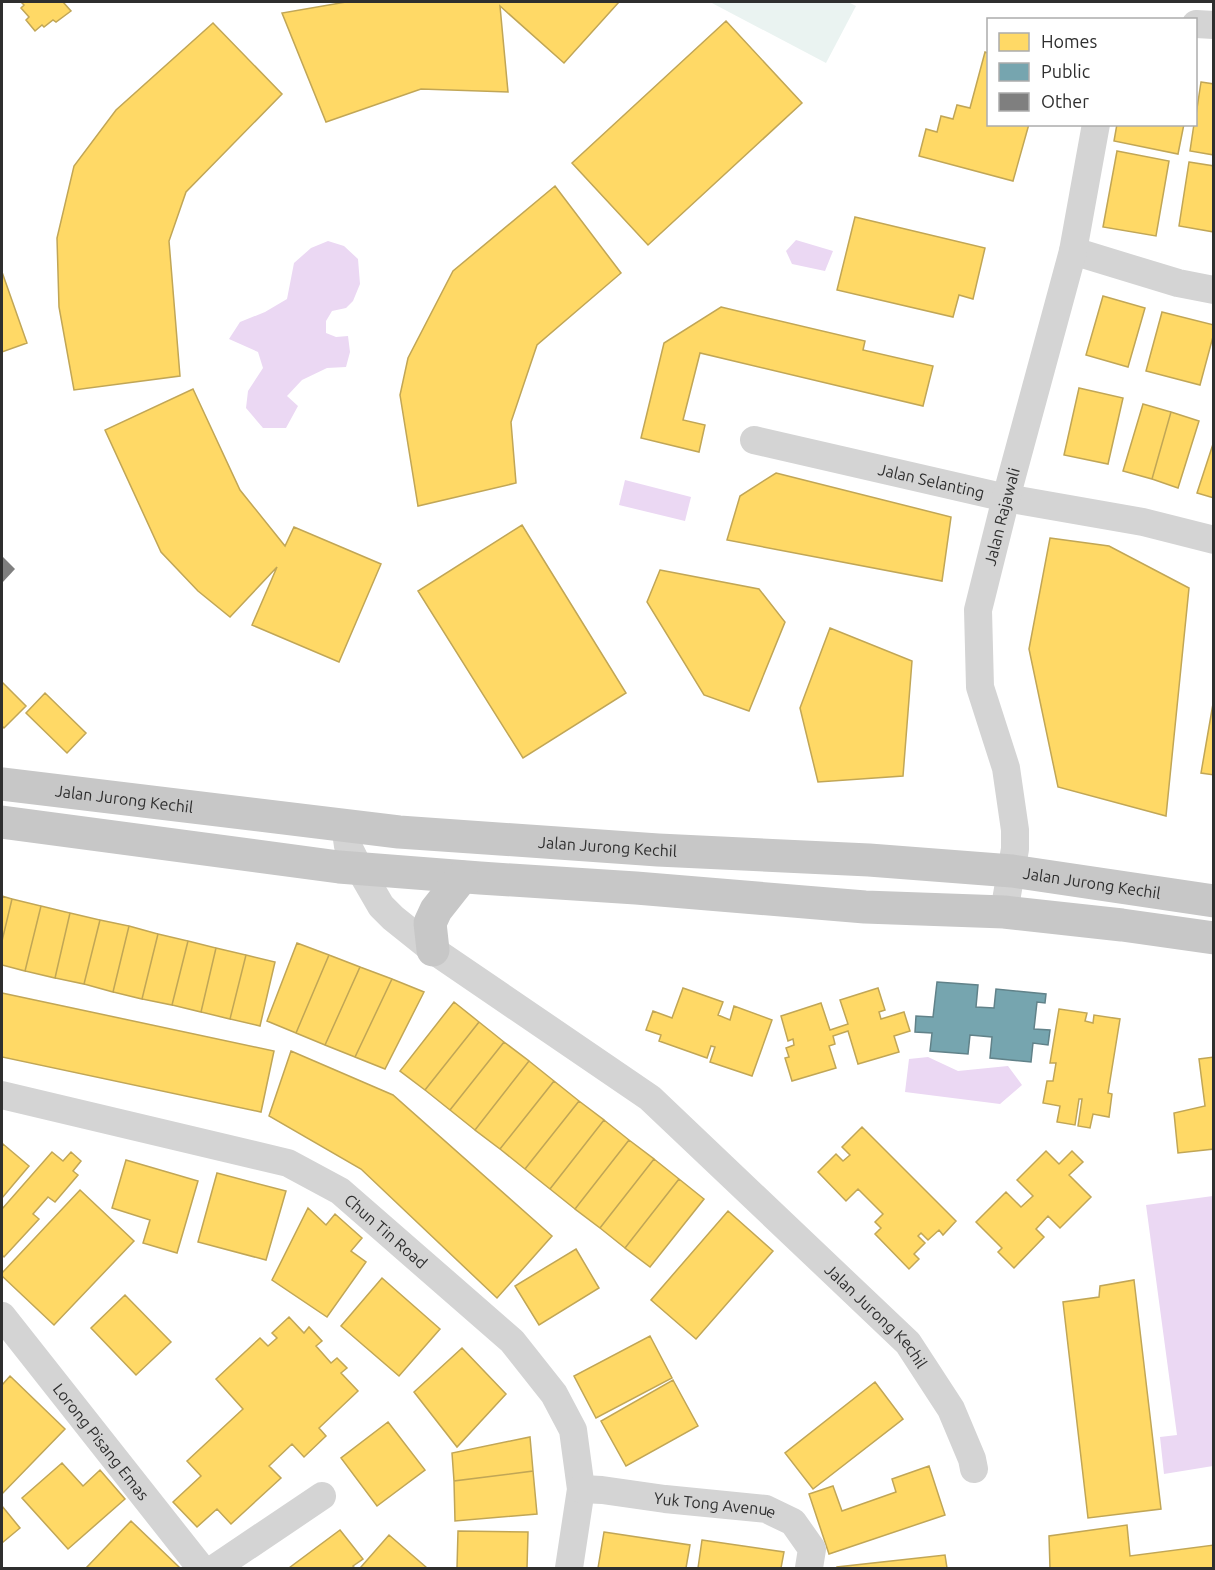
<svg xmlns="http://www.w3.org/2000/svg" width="1215" height="1570" font-family="Ubuntu,sans-serif">
	<rect width="100%" height="100%" fill="#fff"/>
	<path fill="#eaf3f1" d="M710,2H848L856,6L826,63Z"/>
	<path fill="#ebd8f3" d="M796,240L833,251L825,271L792,264L786,251Z
		M328,241L344,246L358,259L360,284L353,301L346,308L332,311L326,321V333L336,337L348,336L350,352L346,367L327,368L302,380L287,396L298,406L286,428H263L246,408L248,391L263,368L258,352L229,339L240,322L265,312L287,299L294,263L311,248Z
		M625,480L691,497L685,521L619,505Z
		M928,1057L958,1071L1008,1066L1022,1085L1000,1104L905,1092L909,1059Z
		M1213,1196V1466L1164,1474L1160,1437L1177,1435L1146,1205Z"/>
	<path fill="#ffd966" stroke="#c1a656" stroke-width="1.5" d="M21,2H63L71,11L56,22L53,20L44,27L42,25L35,31L26,20L29,17L21,8L24,5Z
		M346,2H619L564,63L500,6L508,92L421,89L326,122L282,13Z
		M726,21L802,103L648,245L572,163Z
		M213,23L282,94L186,192L169,241L180,376L74,390L59,307L57,238L74,166L116,110Z
		M985,52L988,53V124H1029L1013,181L919,156L926,129L937,132L941,116L953,119L957,105L970,108Z
		M1201,82L1214,84V155L1190,151L1194,124H1196V115Z
		M1117,124H1184L1178,154L1114,141Z
		M1117,151L1169,161L1156,236L1103,227Z
		M1189,162L1214,166V232L1179,226Z
		M555,186L621,273L537,345L511,422L516,483L418,506L400,395L408,358L453,271Z
		M855,217L985,248L973,299L959,295L953,317L837,290Z
		M2,272L27,343L2,352Z
		M1103,296L1145,308L1128,367L1086,355Z
		M721,307L865,341L863,350L933,366L923,406L700,353L683,420L705,425L699,452L641,438L664,343Z
		M1162,312L1214,325V333L1200,385L1146,371Z
		M1079,388L1123,398L1108,464L1064,455Z
		M193,389L240,490L285,546L294,527L381,564L339,662L252,625L277,567L230,617L198,591L161,552L105,430Z
		M1143,404L1171,412L1152,479L1123,471Z
		M1171,412L1199,421L1178,488L1152,479Z
		M1214,441V498L1197,493Z
		M776,473L951,517L942,581L727,540L740,496Z
		M522,525L626,693L523,758L418,591Z
		M1050,538L1109,546L1189,588L1166,816L1058,787L1029,649Z
		M660,570L759,589L785,622L749,711L704,695L647,602Z
		M830,628L912,661L903,776L818,782L800,708Z
		M2,682L26,706L4,728L2,726Z
		M45,693L86,733L67,753L26,713Z
		M1214,698V775L1201,773Z
		M2,896L12,899L2,941Z
		M12,899L41,906L25,971L2,965V941Z
		M41,906L70,913L55,978L25,971Z
		M70,913L100,920L84,984L55,978Z
		M100,920L129,926L113,992L84,984Z
		M129,926L158,934L142,999L113,992Z
		M158,934L188,941L172,1005L142,999Z
		M188,941L216,948L201,1012L172,1005Z
		M297,943L329,955L296,1033L267,1021Z
		M216,948L246,955L230,1019L201,1012Z
		M246,955L275,962L260,1026L230,1019Z
		M329,955L360,967L325,1045L296,1033Z
		M360,967L392,979L355,1057L325,1045Z
		M392,979L424,992L385,1069L355,1057Z
		M683,988L723,1002L718,1015L730,1020L734,1006L772,1020L752,1076L710,1062L715,1047L711,1046L707,1058L659,1041L661,1035L646,1030L653,1011L672,1018Z
		M878,988L885,1010L879,1012L881,1019L904,1012L910,1031L894,1036L899,1052L858,1064L848,1031L833,1036L835,1044L829,1046L836,1068L792,1081L785,1058L789,1057L786,1048L794,1045L793,1039L788,1041L781,1016L821,1003L830,1030L848,1024L840,1000Z
		M2,993L274,1051L261,1112L2,1057Z
		M454,1002L479,1022L425,1090L400,1071Z
		M1059,1009L1087,1013L1085,1021L1093,1023L1094,1015L1120,1019L1108,1093L1112,1094L1109,1117L1093,1114L1090,1128L1078,1126L1082,1099H1079L1075,1125L1057,1122L1060,1106L1043,1103L1047,1081H1053L1056,1063H1050Z
		M479,1022L504,1042L450,1110L425,1090Z
		M504,1042L529,1061L475,1130L450,1110Z
		M291,1051L393,1095L552,1236L497,1298L361,1169L269,1116Z
		M1214,1057V1149L1178,1153L1174,1113L1205,1106L1199,1059Z
		M529,1061L554,1081L500,1149L475,1130Z
		M554,1081L579,1101L525,1169L500,1149Z
		M579,1101L604,1120L550,1189L525,1169Z
		M604,1120L629,1140L575,1209L550,1189Z
		M862,1127L956,1221L943,1235L939,1230L928,1240L921,1233L918,1236L925,1243L914,1254L919,1259L909,1269L875,1234L881,1228L875,1222L883,1214L858,1189L846,1201L818,1172L836,1154L843,1161L850,1155L842,1147Z
		M629,1140L654,1159L600,1228L575,1209Z
		M3,1144L29,1166L2,1198V1147Z
		M1046,1151L1059,1164L1072,1151L1083,1162L1069,1175L1091,1197L1060,1228L1048,1216L1036,1229L1044,1237L1014,1268L998,1252L1002,1248L976,1222L1006,1192L1021,1207L1033,1196L1017,1180Z
		M52,1152L63,1161L71,1152L81,1161L73,1171L78,1175L55,1202L48,1197L33,1214L39,1219L4,1257L2,1255V1209Z
		M654,1159L679,1179L625,1248L600,1228Z
		M126,1160L198,1181L177,1253L143,1243L150,1220L112,1208Z
		M217,1173L286,1191L266,1260L198,1242Z
		M679,1179L704,1199L650,1267L625,1248Z
		M80,1190L134,1241L54,1325L2,1276V1273Z
		M308,1208L326,1225L335,1214L362,1238L351,1251L366,1262L327,1317L272,1280Z
		M728,1211L773,1251L696,1339L651,1300Z
		M576,1249L599,1288L539,1325L515,1286Z
		M382,1278L440,1329L399,1376L341,1326Z
		M1134,1280L1161,1509L1088,1518L1063,1302L1099,1297L1100,1286Z
		M125,1295L171,1342L136,1375L91,1328Z
		M289,1317L304,1333L309,1327L322,1341L316,1346L331,1363L337,1358L347,1368L341,1373L358,1391L319,1428L326,1436L304,1457L292,1444L269,1466L281,1478L231,1524L217,1509L197,1527L173,1502L201,1476L187,1461L243,1409L216,1379L260,1338L268,1346L277,1338L272,1333Z
		M650,1336L672,1378L596,1418L574,1376Z
		M462,1348L506,1394L457,1447L414,1392Z
		M10,1376L65,1429L2,1494V1385Z
		M673,1380L698,1426L626,1466L601,1421Z
		M875,1382L903,1419L813,1489L785,1453Z
		M388,1422L425,1470L377,1506L341,1458Z
		M530,1437L533,1471L454,1481L452,1453Z
		M62,1463L83,1486L100,1470L125,1499L68,1549L22,1498Z
		M929,1466L945,1515L829,1554L809,1494L833,1486L842,1511L896,1492L892,1479Z
		M533,1471L537,1514L455,1521L454,1481Z
		M2,1506L20,1528L2,1543Z
		M131,1521L179,1567L178,1568H86Z
		M1127,1525L1130,1556L1214,1545V1568H1050L1049,1536Z
		M340,1530L363,1559L353,1566L355,1568H289Z
		M458,1531L528,1532L527,1568H457Z
		M604,1532L690,1545L686,1568H598Z
		M389,1535L427,1568H362L361,1567Z
		M702,1540L784,1552L781,1568H698Z
		M945,1555L947,1568H837V1567Z"/>
	<path fill="#76a5af" stroke="#618289" stroke-width="1.5" d="M937,982L978,985L976,1007L994,1008L996,989L1046,994L1045,1003L1037,1002L1034,1029L1050,1030L1048,1045L1033,1043L1031,1062L990,1058L992,1037L970,1035L968,1054L930,1051L932,1033L915,1032L916,1016L933,1017Z"/>
	<path fill="#7f7f7f" d="M2,556L15,569L2,583Z"/>
	<g fill="none" stroke-linecap="round" stroke-linejoin="round">
		<g stroke="#d4d4d4" stroke-width="28">
			<path d="M1196,24L1214,25"/>
			<path d="M1073,251L1178,283L1214,290"/>
			<path id="s1" d="M754,440L1006,498L1143,522L1214,540"/>
			<path id="s2" d="M345,825L348,846L359,868L381,906L393,918L433,950L650,1098L908,1343L951,1409L972,1459L974,1469"/>
			<path id="s3" d="M1004,912L1015,849V830L1006,768L980,687L978,610L1006,498L1073,251L1096,124"/>
			<path id="s4" d="M2,1095L288,1163L340,1191L512,1341L554,1394L573,1430L581,1489L569,1568"/>
			<path id="s5" d="M2,1316L201,1568"/>
			<path id="s6" d="M581,1489L602,1490L665,1499L766,1509L793,1522L812,1549L809,1568"/>
			<path d="M215,1568L322,1496"/>
		</g>
		<g stroke="#c7c7c7" stroke-width="33">
			<path id="s7" d="M2,784L399,832L658,850L869,860L1012,871L1214,901"/>
			<path d="M2,822L339,867L480,878L636,888L865,907L1004,912L1122,925L1214,938"/>
			<path d="M433,950L430,923L436,910L462,877"/>
		</g>
	</g>
	<g text-anchor="middle" stroke-width="6" stroke-linejoin="round" paint-order="stroke">
		<g font-size="16" fill="#2f2f2f" stroke="#fff">
			<text dy="6" stroke="none"><textPath href="#s1" startOffset="182">Jalan Selanting</textPath></text>
			<text dy="6" stroke="none"><textPath href="#s3" startOffset="404">Jalan Rajawali</textPath></text>
			<text dy="6" stroke="none"><textPath href="#s7" startOffset="123">Jalan Jurong Kechil</textPath></text>
			<text dy="6" stroke="none"><textPath href="#s7" startOffset="609">Jalan Jurong Kechil</textPath></text>
			<text dy="6" stroke="none"><textPath href="#s7" startOffset="1095">Jalan Jurong Kechil</textPath></text>
			<text dy="6" stroke="none"><textPath href="#s4" startOffset="414">Chun Tin Road</textPath></text>
			<text dy="6" stroke="none"><textPath href="#s2" startOffset="735">Jalan Jurong Kechil</textPath></text>
			<text dy="6" stroke="none"><textPath href="#s5" startOffset="160">Lorong Pisang Emas</textPath></text>
			<text dy="6" stroke="none"><textPath href="#s6" startOffset="135">Yuk Tong Avenue</textPath></text>
		</g>
	</g>
	<rect width="1215" height="1570" fill="none" stroke="#2f2f2f" stroke-width="6"/>
	<rect x="987" y="18" width="210" height="108" fill="#ffffff" stroke="#acacac" stroke-width="1.5"/>
	<rect x="999" y="33" width="30" height="18" fill="#ffd966" stroke="#acacac" stroke-width="1.5"/>
	<text x="1041" y="48" font-size="18" fill="#2f2f2f">Homes</text>
	<rect x="999" y="63" width="30" height="18" fill="#76a5af" stroke="#acacac" stroke-width="1.5"/>
	<text x="1041" y="78" font-size="18" fill="#2f2f2f">Public</text>
	<rect x="999" y="93" width="30" height="18" fill="#7f7f7f" stroke="#acacac" stroke-width="1.5"/>
	<text x="1041" y="108" font-size="18" fill="#2f2f2f">Other</text>
</svg>
